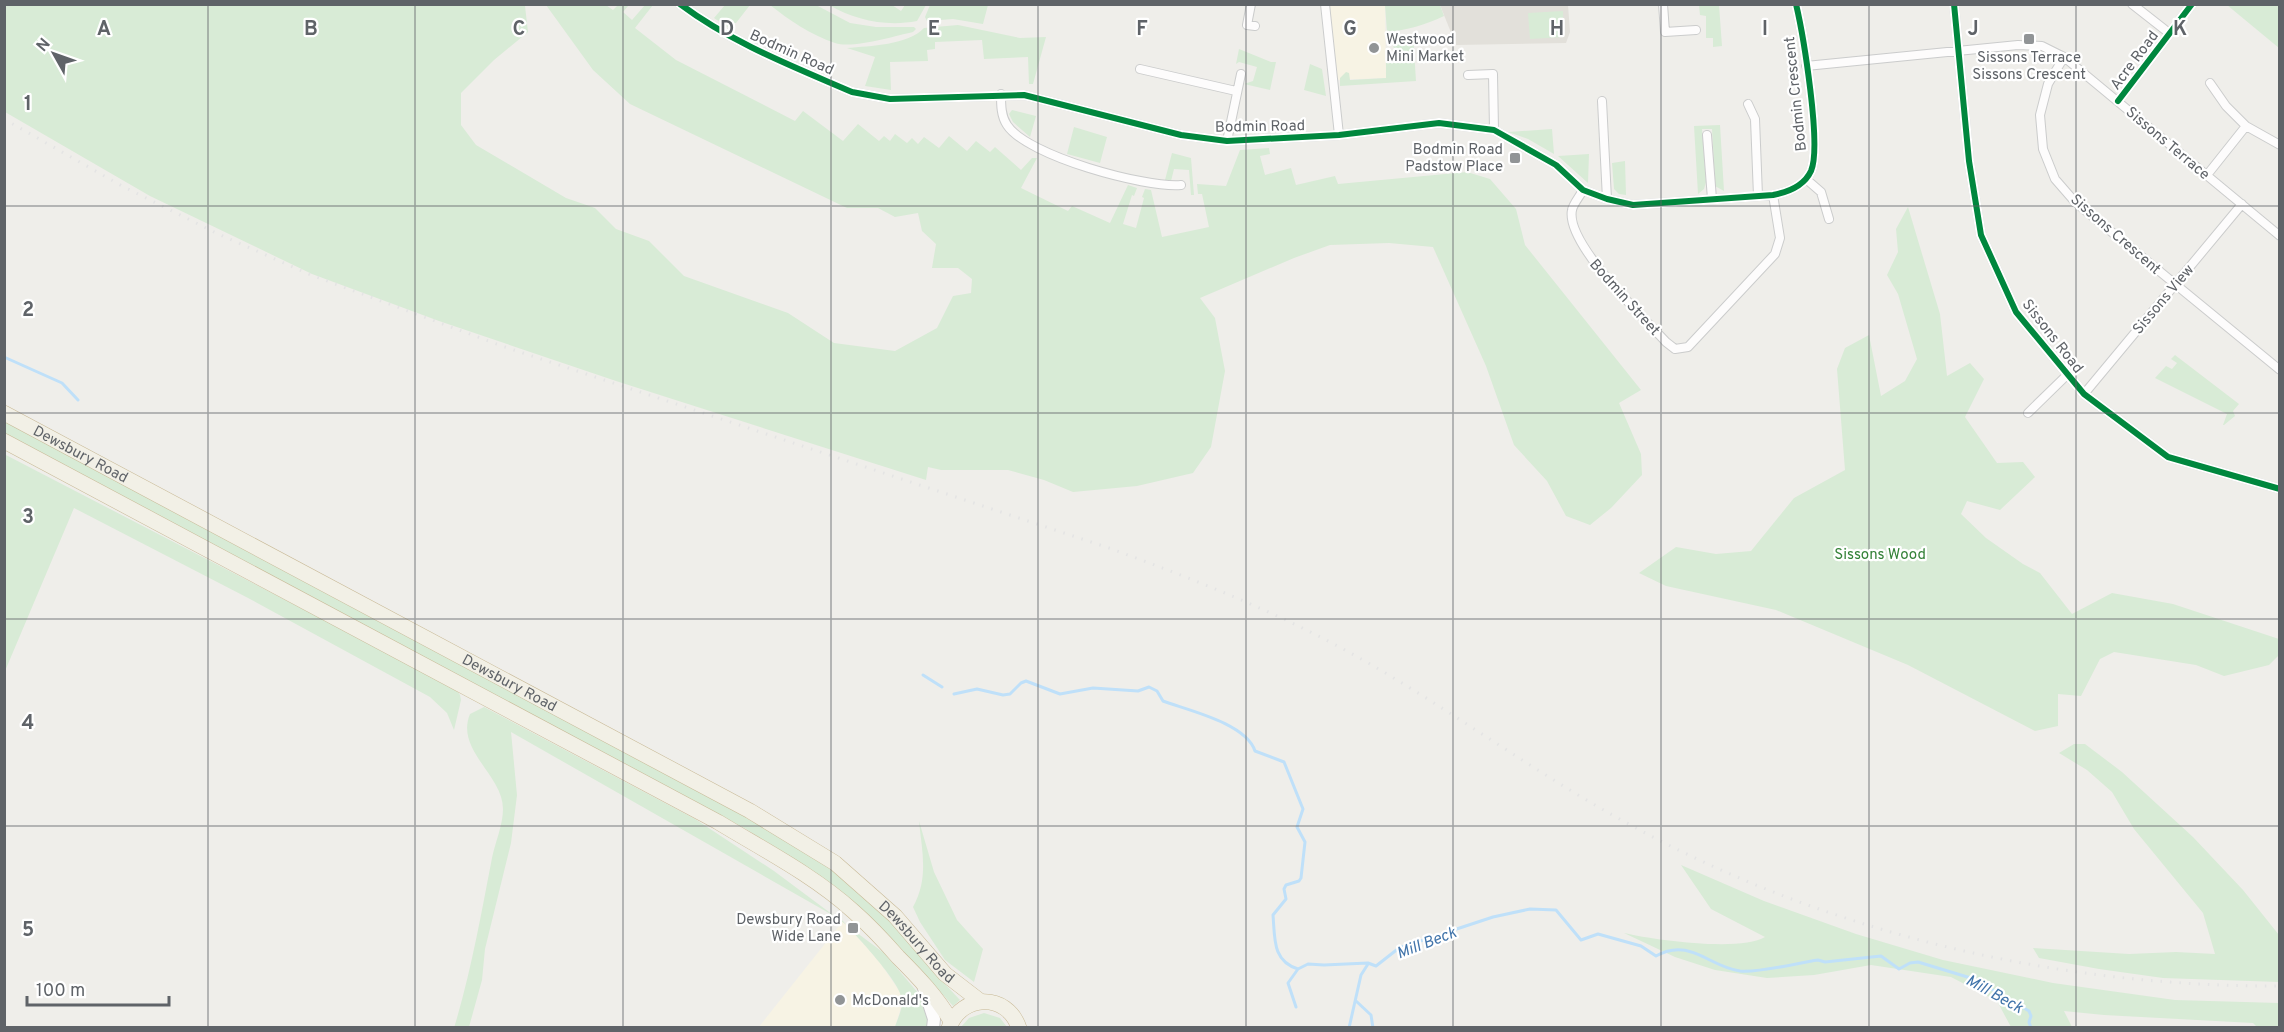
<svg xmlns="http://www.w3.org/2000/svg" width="2284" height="1032" font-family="Overpass,sans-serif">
	<rect width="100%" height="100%" fill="#efeeea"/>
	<path fill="#f7f3e4" d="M1325,5H1385L1386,78L1332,80Z
		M843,921L878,960L900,992L903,1001L895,1027L758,1028Z"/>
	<path fill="#e2e0da" d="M1440,5H1568L1570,32L1566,43L1456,45Z"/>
	<path fill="#d8ebd6" d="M514,4L525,6L528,32L494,60L461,93V125L476,145L566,198L595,208L616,229L649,241L684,276L788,313L834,343L895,351L937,328L953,296L971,293L972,279L958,268H932L936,244L922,231L918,213L895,217L878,208H847L630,104L593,70L546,5H606L613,10L618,5H629L623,12L632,20L645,5H653L635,28L676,60L795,121L803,111L843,141L858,124L879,141L884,136L890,141L895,134L907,143L912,138L918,144L924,137L939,148L949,136L967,151L976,141L990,152L995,147L1021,170L1032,158H1037L1021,188L1068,211L1072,206L1110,223L1128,185L1137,188L1134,196L1132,195L1123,224L1136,228L1144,198L1142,197L1145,189L1151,190L1162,237L1209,227L1202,194H1198L1197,184L1226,186L1240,150L1269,148L1270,154L1260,156L1265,175L1291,168L1296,185L1335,176L1338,184L1467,172L1490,179L1516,209L1525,245L1641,390L1619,403L1641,454L1642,475L1611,508L1590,525L1566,516L1547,481L1514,445L1486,366L1433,247L1389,243L1330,245L1294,258L1200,298L1215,318L1225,371L1211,447L1193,473L1137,486L1073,492L1044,480L1008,470H941L928,467L926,480L616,381L439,321L312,274L150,196L5,112V5Z
		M725,5V4L750,5L736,23H731L727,27L714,18Z
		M770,5H816L850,23L876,27H914L916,29L913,32C895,36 852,49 835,43C811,35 789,20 770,5Z
		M829,5H892L901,11L905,5H926L917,21C886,27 855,20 829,5Z
		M930,5V4L988,5L983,24L953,19L927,21L925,17Z
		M1385,5H1440L1444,16C1425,25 1407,30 1387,32Z
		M1699,5H1719L1722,46L1713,47V38H1706V16L1700,15Z
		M2227,5H2279V48Z
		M1563,11L1564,37L1530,39L1528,13Z
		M958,25L1020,38L1046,37L1033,84H1029L1028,57L984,59L982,40L935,42V49L927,50L928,61L890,62L891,90L865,86L875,57L847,48C870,46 908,45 924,28Z
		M1413,35L1416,81L1340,86V78L1346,72L1349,73L1350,80L1386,78V59L1396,57L1392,40L1386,41V37Z
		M1239,49L1271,62H1276L1270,90L1244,84L1253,81L1257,67L1239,62L1236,64Z
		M1310,64L1322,69L1326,96L1304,90Z
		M1012,110L1036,116L1030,137L1013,122L1009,114Z
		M1720,125L1724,191L1715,186L1713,180H1715L1712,129H1702L1706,182L1704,189L1698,194L1694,126Z
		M1074,127L1107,137L1100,163L1067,154Z
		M1552,129L1554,154L1528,139L1508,132Z
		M1172,153L1191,158L1194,195H1191L1189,170L1174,169L1171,181L1165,180Z
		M1589,154L1588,183L1558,156Z
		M1625,161L1626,195L1619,194L1614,189L1612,163Z
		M1908,207L1940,314L1947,376L1970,363L1984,379L1965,417L1997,463L2023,462L2035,477L2000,510L1967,501L1961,514L1986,538L2023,564L2040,573L2072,614L2112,593L2173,604L2279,639V655L2269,665L2224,676L2196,665L2114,652L2100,659L2081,696L2058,694V726L2035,731L1908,665L1776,610L1666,586L1639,573L1676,547L1716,554L1751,551L1794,498L1845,470L1837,369L1845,348L1869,335L1881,396L1905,381L1917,359L1898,294L1887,275L1898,252L1896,229Z
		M2175,355L2239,404L2233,411L2235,416L2224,425H2223L2227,414L2155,378L2166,366L2172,369L2177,363L2171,359Z
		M4,419L767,824C806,852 846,877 880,911C908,940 932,971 960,1000L953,1006C910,957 865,909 812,871C791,856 768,843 746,829L5,433Z
		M4,454L455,688L460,695L461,700L454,730L447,713L430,697L250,599L74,508L5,671Z
		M484,707L695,819L774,871L884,953L919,994L927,1014L928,1027H895C897,1020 903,1008 902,1000C901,982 856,936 843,921L511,732L517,795L511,843L485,949L482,980L469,1027L454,1028C471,972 481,915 492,858C495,843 503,825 503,809C503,775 455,750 470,714Z
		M2074,744H2085L2122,772L2193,837L2243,890L2279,935V982L2163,978L2099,969L2039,958L2033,948L2129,954L2176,952L2215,954L2203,913L2134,829L2112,792L2087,770L2059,753Z
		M919,821L934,872L957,920L983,949L974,982L945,960L920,922L913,907C929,878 922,852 919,821Z
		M1681,865L1764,901L1856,934L1943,960L2053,983L2175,1000L2279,1003V1027H2257L2253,1023L2104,1015L2064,1011L2072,1027H2011L1997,1001L1951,977L1871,965L1814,975L1767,978L1715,970L1675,957L1624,933C1653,940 1741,952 1765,937L1711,909Z
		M984,1013L1000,1018L1007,1027H961L969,1018Z"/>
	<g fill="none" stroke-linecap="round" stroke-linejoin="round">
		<path stroke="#bfe0f9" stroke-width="3" d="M4,357L62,383L78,400
			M923,675L942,687
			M954,694L977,689L1003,695L1010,694L1021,683L1026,681L1060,694L1093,688L1138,691L1149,687L1157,691L1163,701C1187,710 1246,723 1255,751L1284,762L1303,809L1297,827L1305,842L1301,878L1299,881L1286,885L1284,889L1286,899L1273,915C1275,938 1272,961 1298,969L1308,964L1324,965L1368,963L1376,966L1399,948L1493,917L1530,909L1556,910L1581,940L1598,934L1641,946L1656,956C1690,937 1709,967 1740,971C1760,973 1797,963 1818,960L1825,962L1881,956L1899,969L1910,963L1918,962L1974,979L2029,1011L2031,1016L2029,1022L2031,1028
			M1356,1001L1371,1015L1373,1028
			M1296,1007L1288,983L1298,969
			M1349,1028L1361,975L1368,964"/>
		<defs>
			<path id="minor" d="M680,4C732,43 792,66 852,92L890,99L1024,95L1181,135L1227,141L1339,135L1439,123L1494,130L1556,165L1583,190L1607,199L1633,205L1773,195C1789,192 1804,186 1811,171C1822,146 1803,34 1796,4
				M1251,4L1247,25L1255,26
				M1325,4L1339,135
				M1663,4L1665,32L1696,30
				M1954,4L1969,161L1981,235L2016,312L2084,394L2168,457L2280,489
				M2132,4L2169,33
				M2064,57L2048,84L2040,115L2043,149L2055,179L2075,202L2280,370
				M1806,66L2018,45L2042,46L2064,57L2280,236
				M1140,69L1236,91
				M1468,75L1493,74L1494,130
				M1001,94C1001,105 1001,116 1007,125C1027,156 1145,188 1181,185
				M1602,101L1607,199
				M2118,101L2192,4
				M1748,104L1755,119L1758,196
				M2246,126L2280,145
				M1707,135L1712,199
				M1227,141L1241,74
				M2207,175L2246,126L2226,106L2210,83
				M1806,179L1821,192L1829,219
				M1583,190C1580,196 1573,204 1572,210C1565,243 1643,317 1666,342L1675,349L1688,347L1775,254L1780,238L1773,195
				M2084,394L2242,204
				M2028,413L2068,374"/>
			<path id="secondary" d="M923,985L934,1019L933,1028"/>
			<g id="trunk">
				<path id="s1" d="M4,413L750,811L835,863L895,916L945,974L980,1001"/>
				<path d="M4,441L718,822C764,850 813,875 853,911C869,925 884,941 898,957C918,977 937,997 951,1021"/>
				<path d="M949,1028C961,994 1007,992 1019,1028"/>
			</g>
		</defs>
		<use href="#minor" stroke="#cbcccc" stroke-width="10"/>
		<use href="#secondary" stroke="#cacacb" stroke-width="14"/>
		<use href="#trunk" stroke="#c8b996" stroke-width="16"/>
		<use href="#minor" stroke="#fdfcfc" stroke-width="8"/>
		<use href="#secondary" stroke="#fdfcfc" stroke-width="12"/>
		<use href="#trunk" stroke="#f2f0e6" stroke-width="15"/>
		<path stroke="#e4e4e4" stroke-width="3" stroke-dasharray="1.5 8" stroke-linecap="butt" d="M4,119L122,186L216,233L311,275L502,346L1109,548C1199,581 1287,616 1370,664C1460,716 1544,779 1636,828C1831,934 2058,987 2280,986"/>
		<defs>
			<path id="cycleway" d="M680,4C732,43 792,66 852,92L890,99L1024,95L1181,135L1227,141L1339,135L1439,123L1494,130L1556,165L1583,190L1607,199L1633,205L1773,195C1789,192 1804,186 1811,171C1822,146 1803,34 1796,4
				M1954,4L1969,161L1981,235L2016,312L2084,394L2168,457L2280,489
				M2118,101L2192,4"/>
		</defs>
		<use href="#cycleway" stroke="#fff" stroke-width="10"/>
		<use href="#cycleway" stroke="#00873e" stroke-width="6"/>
	</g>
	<path fill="none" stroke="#5f6368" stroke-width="1.5" stroke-opacity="0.55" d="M208,4V1028M415,4V1028M623,4V1028M831,4V1028M1038,4V1028M1246,4V1028M1453,4V1028M1661,4V1028M1869,4V1028M2076,4V1028M4,206H2280M4,413H2280M4,619H2280M4,826H2280"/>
	<g fill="#919496" stroke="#fff" stroke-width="2">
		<rect x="2023" y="33" width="12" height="12" rx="3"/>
		<circle cx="1374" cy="48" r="6"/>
		<rect x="1509" y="152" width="12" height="12" rx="3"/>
		<rect x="847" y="922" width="12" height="12" rx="3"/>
		<circle cx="840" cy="1000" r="6"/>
	</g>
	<g text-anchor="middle" stroke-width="4.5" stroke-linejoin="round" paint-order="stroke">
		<g font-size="15" fill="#5f6368" stroke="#fff" text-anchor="start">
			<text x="1386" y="44">Westwood<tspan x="1386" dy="17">Mini Market</tspan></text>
			<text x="2029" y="62" text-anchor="middle">Sissons Terrace<tspan x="2029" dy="17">Sissons Crescent</tspan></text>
			<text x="1503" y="154" text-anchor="end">Bodmin Road<tspan x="1503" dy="17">Padstow Place</tspan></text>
			<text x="841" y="924" text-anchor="end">Dewsbury Road<tspan x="841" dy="17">Wide Lane</tspan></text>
			<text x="852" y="1005">McDonald's</text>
		</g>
		<g font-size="15" fill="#5f6368" stroke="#fff">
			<text transform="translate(792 52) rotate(24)" y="5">Bodmin Road</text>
			<text transform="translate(2134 60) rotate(-53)" y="5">Acre Road</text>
			<text transform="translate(1795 94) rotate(-96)" y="5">Bodmin Crescent</text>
			<text transform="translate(1260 126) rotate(-1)" y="5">Bodmin Road</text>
			<text transform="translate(2168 143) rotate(40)" y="5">Sissons Terrace</text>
			<text transform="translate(2116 234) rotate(41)" y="5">Sissons Crescent</text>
			<text transform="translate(1625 297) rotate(48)" y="5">Bodmin Street</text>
			<text transform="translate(2163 299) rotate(-50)" y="5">Sissons View</text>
			<text transform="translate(2053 336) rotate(52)" y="5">Sissons Road</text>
			<text dy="5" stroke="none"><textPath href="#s1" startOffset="87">Dewsbury Road</textPath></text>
			<text dy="5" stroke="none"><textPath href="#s1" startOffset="573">Dewsbury Road</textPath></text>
			<text dy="5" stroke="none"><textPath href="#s1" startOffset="1059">Dewsbury Road</textPath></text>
		</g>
		<g font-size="15" fill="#348238" stroke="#fff">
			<text x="1880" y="559">Sissons Wood</text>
		</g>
		<g font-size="16" font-style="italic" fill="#4174aa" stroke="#fff">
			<text transform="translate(1426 942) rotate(-21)" y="6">Mill Beck</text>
			<text transform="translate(1995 993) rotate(29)" y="6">Mill Beck</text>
		</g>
	</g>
	<g font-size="20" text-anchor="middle" font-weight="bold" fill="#5f6368" stroke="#fff" stroke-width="4.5" stroke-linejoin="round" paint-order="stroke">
		<text x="104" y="35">A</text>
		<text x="311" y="35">B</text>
		<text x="519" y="35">C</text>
		<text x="727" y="35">D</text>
		<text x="934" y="35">E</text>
		<text x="1142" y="35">F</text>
		<text x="1350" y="35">G</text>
		<text x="1557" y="35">H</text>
		<text x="1765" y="35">I</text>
		<text x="1973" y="35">J</text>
		<text x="2180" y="35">K</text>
		<text x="28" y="110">1</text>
		<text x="28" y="316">2</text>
		<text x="28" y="523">3</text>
		<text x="28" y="729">4</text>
		<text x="28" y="936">5</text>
	</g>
	<rect width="2284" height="1032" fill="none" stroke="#5f6368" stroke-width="12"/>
	<g transform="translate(54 54) rotate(310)" stroke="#ffffff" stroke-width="4.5" paint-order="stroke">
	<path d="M0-4.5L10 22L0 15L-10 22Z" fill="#5f6368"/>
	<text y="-9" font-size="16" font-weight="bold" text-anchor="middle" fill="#5f6368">N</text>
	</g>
	<path d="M27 996v9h142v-9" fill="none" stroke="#5f6368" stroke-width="3"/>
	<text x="36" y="996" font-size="18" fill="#5f6368" stroke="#ffffff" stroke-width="4.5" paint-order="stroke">100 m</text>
</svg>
